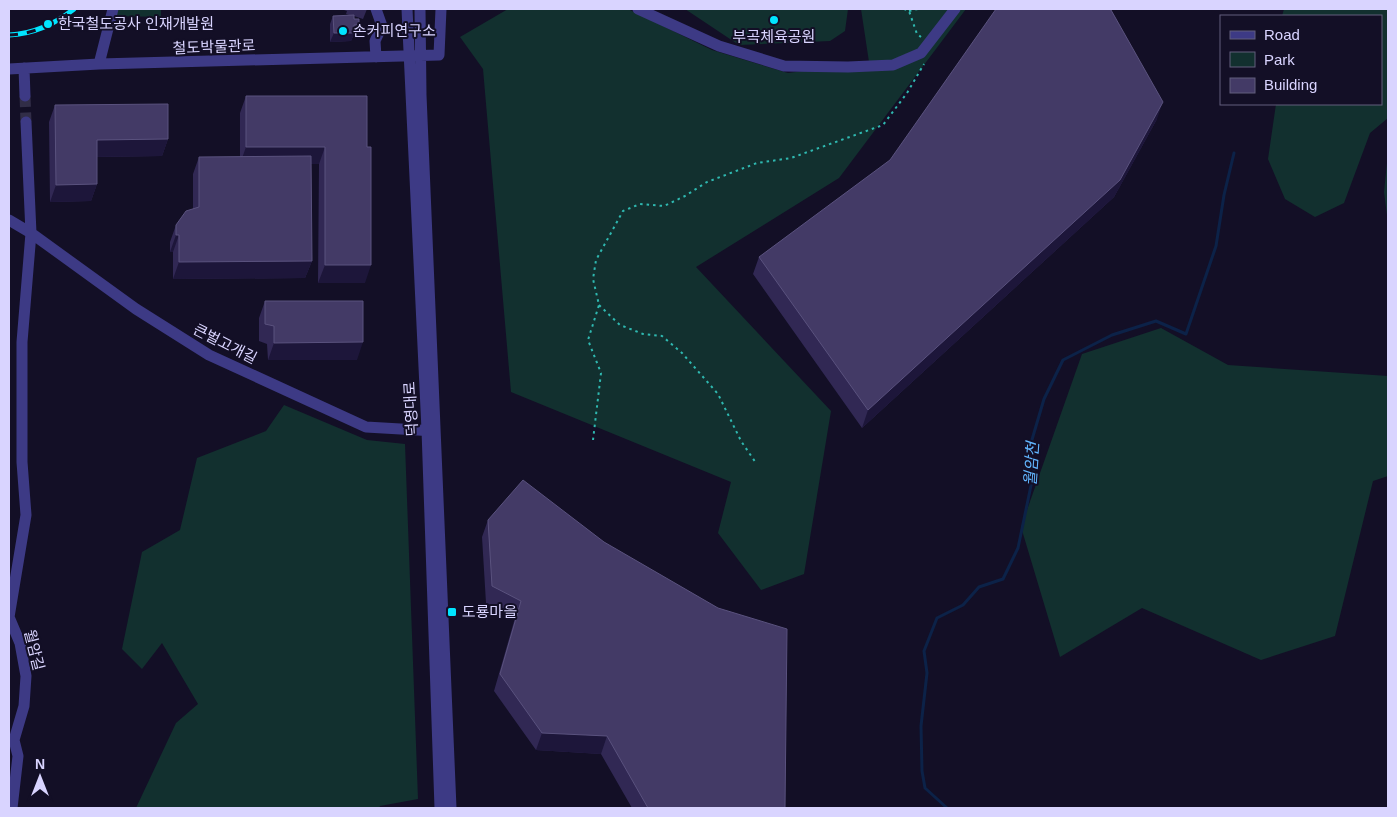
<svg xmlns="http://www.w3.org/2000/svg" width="1397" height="817" font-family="Helvetica,'Noto Sans KR',sans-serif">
	<rect width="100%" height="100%" fill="#130f26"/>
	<path fill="#12302f" d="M119,9H161V17L115,16Z
		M508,9H628L712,50L788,73L869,62L861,9H966L839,178L696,267L831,411L804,574L761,590L718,533L731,482L511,392L483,69L460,37Z
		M685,9H848L845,31L830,41L739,45Z
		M1284,9H1388V118L1370,133L1344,203L1315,217L1285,199L1268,159L1276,104H1381V16H1282Z
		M1388,153V223L1384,192Z
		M1161,328L1228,365L1388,376V476L1373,481L1335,636L1261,660L1142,608L1060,657L1021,527L1082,354Z
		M284,405L367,440L405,444L418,799L380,806L379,808H136L176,723L198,704L162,643L142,669L122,649L142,552L180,530L197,458L266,431Z"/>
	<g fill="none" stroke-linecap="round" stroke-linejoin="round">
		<path stroke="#0c2248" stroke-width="3" d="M947,808L925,788L922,771L921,726L927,673L924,651L937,618L963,605L979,587L1003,579L1018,548L1034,471L1031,443L1044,399L1063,360L1112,335L1156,321L1186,334L1216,246L1224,195L1234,153"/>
		<path stroke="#312d47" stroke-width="11" stroke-dasharray="11 5.5" stroke-linecap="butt" d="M25,96L26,122"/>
		<path stroke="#2fb8b0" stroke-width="2" stroke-dasharray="2.5 4" stroke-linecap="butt" d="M904,9L909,11L917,34L921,37
			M909,11L918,9
			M599,305L620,325L643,334L662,336L682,353L718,394L741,441L756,463
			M593,440L601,373L588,340L599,305L593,279L596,260L623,211L640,204L664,206L685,196L707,182L757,163L791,158L883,125L907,93L924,64"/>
		<path stroke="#3d3a85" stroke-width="11" d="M376,9L382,26L375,41L376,57
			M407,9L427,430L440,808
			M420,9L421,95L451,808
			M638,9L719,46L784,66L848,67L893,65L921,53L955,9
			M99,64L113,9
			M24,68L25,96
			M9,69L99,64L439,55L441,9
			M9,220L31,233L136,309L209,355L366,427L435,431
			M9,617L26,515L22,462V342L31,233L26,122
			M9,617L20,643L26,676L24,706L14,740L18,756L12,808"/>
		<defs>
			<path id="rail" d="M9,35C34,34 55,24 74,9"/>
		</defs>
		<use href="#rail" stroke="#00e5ff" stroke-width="5"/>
		<use href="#rail" stroke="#130f26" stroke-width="3" stroke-dasharray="9" stroke-linecap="butt"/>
	</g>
	<path fill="#312854" d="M341,9H367L363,19L354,16L356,34H354L351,41L330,42V24L333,16L349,15L346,14L347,11Z
		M246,96H367L365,283H318L319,164H311L312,261L305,278L173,279V252H170V242L176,225L193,209V174L199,157H240V113Z
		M55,105L168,139L162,156L97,157V184L91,201L50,202L49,122Z
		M1157,119L1114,197L862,428L753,274L759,257Z
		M265,301L357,360H268L267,344L259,341V318Z
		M488,520L785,808H632L601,754L536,750L494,691L515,618L486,603L482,537Z"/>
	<path fill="#1d163a" d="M354,25H359L356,34H354L351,41L330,42L334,33Z
		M1163,102L1157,119L1114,197L862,428L868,410Z
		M168,139L162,156L90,157L97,140Z
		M246,147H325L319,164H240Z
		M97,184L91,201L50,202L56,185Z
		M176,235H179L173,252H170Z
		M312,261L305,278L173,279L179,262Z
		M325,265H371L365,283H318Z
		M363,342L357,360H268L274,343Z
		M542,733L607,736L601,754L536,750Z"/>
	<path fill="#433a66" stroke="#5a527e" d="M996,9H1109L1111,10L1163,102L1120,180L868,410L759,257L890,160Z
		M354,15V19H359V25H354V33H334L333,16Z
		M246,96H367V147H371V265H325V147H246Z
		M168,104V139L97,140V184L56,185L55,105Z
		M311,156L312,261L179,262V235H176V225L186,211L199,207V157Z
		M265,301H363V342L274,343V326L265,324Z
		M523,480L604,542L718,608L787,629L785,808H648L607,736L542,733L500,674L521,601L492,586L488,520Z"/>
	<g fill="#00e5ff" stroke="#130f26" stroke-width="2">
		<circle cx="774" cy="20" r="5"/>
		<circle cx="48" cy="24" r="5"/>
		<circle cx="343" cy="31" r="5"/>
		<rect x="447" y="607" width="10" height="10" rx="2.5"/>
	</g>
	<g text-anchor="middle" stroke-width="4" stroke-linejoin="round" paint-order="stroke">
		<g font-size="15" fill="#d9d4ff" stroke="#130f26" text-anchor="start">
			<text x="58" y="29">한국철도공사 인재개발원</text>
			<text x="353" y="36">손커피연구소</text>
			<text x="774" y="42" text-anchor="middle">부곡체육공원</text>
			<text x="462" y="617">도룡마을</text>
		</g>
		<g font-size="15" fill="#d9d4ff" stroke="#130f26">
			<text transform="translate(214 47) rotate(-2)" y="5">철도박물관로</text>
			<text transform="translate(225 344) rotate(27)" y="5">큰벌고개길</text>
			<text transform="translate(411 409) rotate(-93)" y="5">덕영대로</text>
			<text transform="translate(34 650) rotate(76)" y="5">월암길</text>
		</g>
		<g font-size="16" font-style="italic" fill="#62b6ff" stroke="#130f26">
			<text transform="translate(1031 464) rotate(-86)" y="6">월암천</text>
		</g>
	</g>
	<rect width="1397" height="817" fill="none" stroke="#d9d4ff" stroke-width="20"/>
	<rect x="1220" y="15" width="162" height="90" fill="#130f26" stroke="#625e7d"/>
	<rect x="1230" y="31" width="25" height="8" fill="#3d3a85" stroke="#625e7d"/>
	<text x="1264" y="40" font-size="15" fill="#d9d4ff">Road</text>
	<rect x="1230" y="52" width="25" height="15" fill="#12302f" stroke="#625e7d"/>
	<text x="1264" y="65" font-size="15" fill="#d9d4ff">Park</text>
	<rect x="1230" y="78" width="25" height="15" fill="#433a66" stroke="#625e7d"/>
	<text x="1264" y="90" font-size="15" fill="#d9d4ff">Building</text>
	<g transform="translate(40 777)" stroke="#130f26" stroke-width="4" paint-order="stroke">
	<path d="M0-4L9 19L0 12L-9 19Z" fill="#d9d4ff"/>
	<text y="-8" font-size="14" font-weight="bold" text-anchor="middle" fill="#d9d4ff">N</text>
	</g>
</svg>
